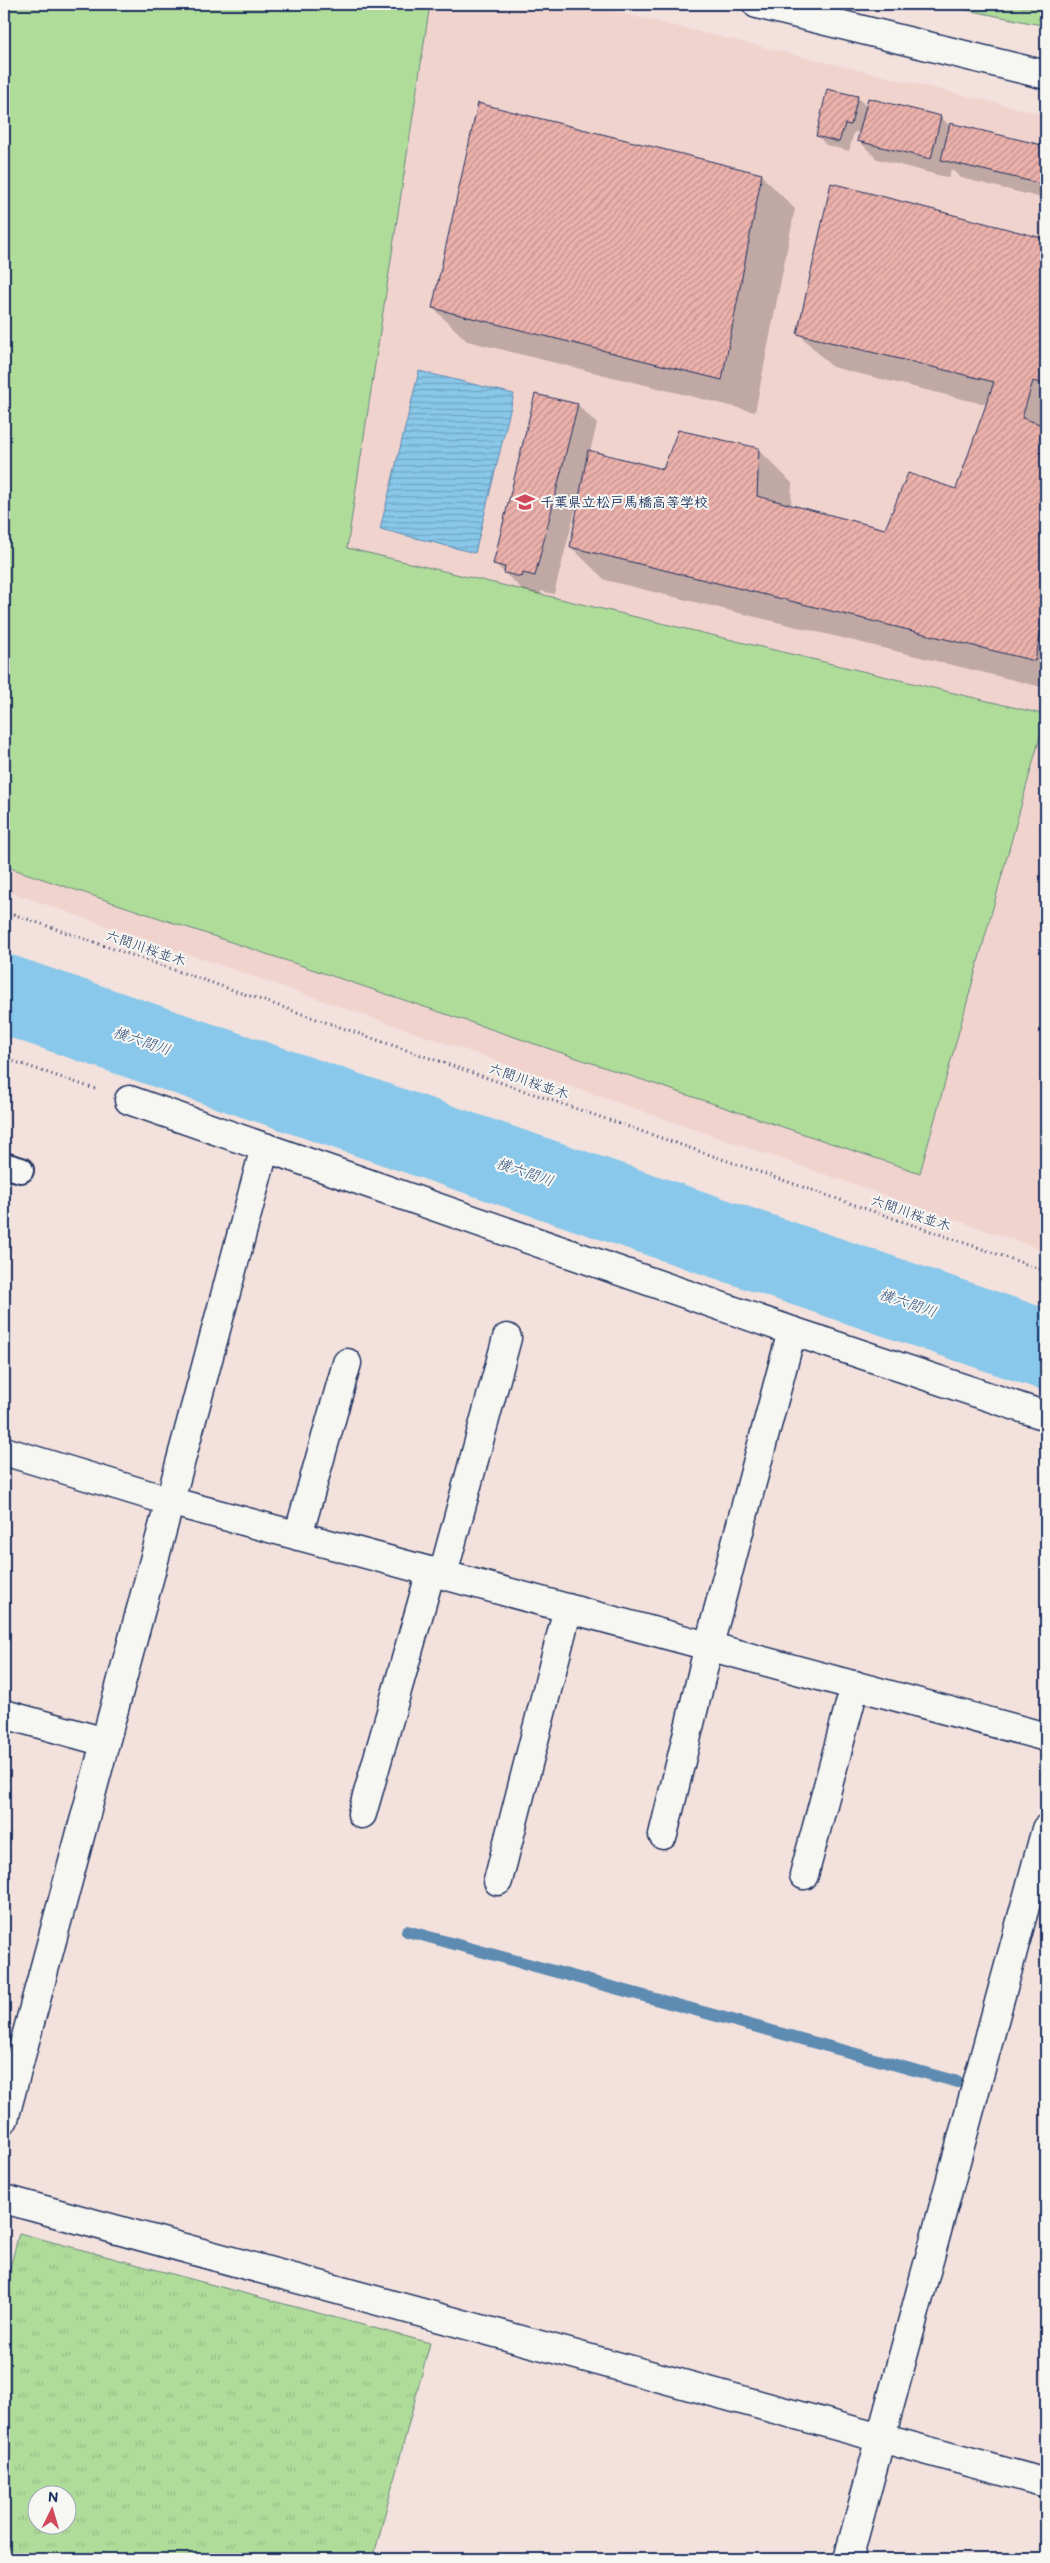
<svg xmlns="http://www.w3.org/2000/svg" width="1050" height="2563" font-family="'Balsamiq Sans','Klee One',sans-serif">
	<defs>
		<pattern id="grass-tufts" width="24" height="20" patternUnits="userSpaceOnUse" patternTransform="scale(1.25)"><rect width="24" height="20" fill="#b0dc9a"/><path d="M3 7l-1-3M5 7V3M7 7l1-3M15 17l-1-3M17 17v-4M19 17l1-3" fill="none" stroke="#97bd87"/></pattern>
		<pattern id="water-rules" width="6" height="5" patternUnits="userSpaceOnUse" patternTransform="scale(1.25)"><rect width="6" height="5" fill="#89c8ea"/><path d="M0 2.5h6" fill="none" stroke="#6fa3c1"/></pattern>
		<pattern id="building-hatch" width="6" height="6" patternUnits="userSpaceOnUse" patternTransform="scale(1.25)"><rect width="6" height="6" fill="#ecb1ab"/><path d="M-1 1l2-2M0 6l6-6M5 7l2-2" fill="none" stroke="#be908e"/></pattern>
	</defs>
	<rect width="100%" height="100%" fill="#f3e1dd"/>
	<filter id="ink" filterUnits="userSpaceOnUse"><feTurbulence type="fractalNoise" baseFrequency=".02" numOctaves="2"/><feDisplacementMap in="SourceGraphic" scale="10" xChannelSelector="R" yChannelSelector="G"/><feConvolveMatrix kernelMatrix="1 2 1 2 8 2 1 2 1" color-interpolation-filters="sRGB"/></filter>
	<g filter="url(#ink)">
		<path fill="#f1d3ce" d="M4,4H583L1046,115V1251L4,890Z"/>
		<path fill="url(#grass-tufts)" stroke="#66867c" fill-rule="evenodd" d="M938,4H1046V26Z
			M19,2233L430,2343L373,2559H24L4,2554V2292ZM38,2496H68V2526H38Z"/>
		<path fill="#b0dc9a" stroke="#66867c" d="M4,4H430L347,548L1046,715L920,1173L4,866Z"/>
		<path fill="url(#water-rules)" stroke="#5d8bb2" d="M419,371L514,394L475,553L380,529Z"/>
		<path fill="#0003" d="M857,97L867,107L869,99L941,117L950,126L951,124L1046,147V199L961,178L951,169L949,178L877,159L858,140L860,133L854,132L849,151L826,145L817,135Z
			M761,175L795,209L755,412L467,341L433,308Z
			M832,184L1046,240V688L605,580L571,547L581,497L579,496L554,594L541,591L540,595L524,591L494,563L536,395L578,405L597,424L590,452L664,471L758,449L792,483L791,506L886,530L957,491L987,405L832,367L798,333Z"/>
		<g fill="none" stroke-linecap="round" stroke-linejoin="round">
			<path stroke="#5d8bb2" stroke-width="12" d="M407,1931L958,2082"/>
			<path stroke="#89c8ea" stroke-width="79" d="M4,994L1046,1350"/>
		</g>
		<path fill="url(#building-hatch)" stroke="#1b2f5e" d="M827,89L858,96L851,125L845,124L839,142L816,136Z
			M868,98L941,116L931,159L857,141Z
			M478,103L762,174L722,380L432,308Z
			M950,123L1046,146V185L941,160Z
			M831,183L1046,239V385L1033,381L1022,418L1046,426V606L1035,661L570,547L588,450L663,469L678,430L759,448L757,496L885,529L908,473L956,489L994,382L797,334Z
			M535,394L578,404L535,576L523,573L522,577L504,573L505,567L493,564Z"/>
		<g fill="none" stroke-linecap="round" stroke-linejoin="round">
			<defs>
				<path id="service" d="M4,1165L21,1170"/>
				<path id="minor" d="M129,1100L792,1331L1046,1416
					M4,1451L169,1501L1046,1737
					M298,1536L347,1363
					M443,1574L507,1338
					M4,1714L105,1742
					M362,1814L431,1571
					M663,1835L709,1645L792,1331
					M804,1875L855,1685
					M498,1881L568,1608
					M4,2119L265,1147
					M4,2199L1046,2483
					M848,2559L1046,1829"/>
				<path id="tertiary" d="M757,4L1046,75"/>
			</defs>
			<use href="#service" stroke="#1b2f5e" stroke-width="28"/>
			<use href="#minor" stroke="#1b2f5e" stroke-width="31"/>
			<use href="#tertiary" stroke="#1b2f5e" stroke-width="31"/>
			<path stroke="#1b2f5e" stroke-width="3" stroke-dasharray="1 4" stroke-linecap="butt" d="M4,911L1046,1271
				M4,1058L95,1089"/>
			<use href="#service" stroke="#f6f6f2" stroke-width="24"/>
			<use href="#minor" stroke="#f6f6f2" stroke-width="28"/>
			<use href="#tertiary" stroke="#f6f6f2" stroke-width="28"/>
		</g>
	</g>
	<defs>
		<symbol id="school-bare" viewBox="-9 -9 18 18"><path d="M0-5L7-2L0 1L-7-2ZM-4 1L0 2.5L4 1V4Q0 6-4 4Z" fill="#d1495b" stroke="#f6f6f2" stroke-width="2.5" paint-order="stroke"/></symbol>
	</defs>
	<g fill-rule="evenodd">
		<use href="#school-bare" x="511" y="488" width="28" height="28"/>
	</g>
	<g text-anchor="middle" stroke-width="4" stroke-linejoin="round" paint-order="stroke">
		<g font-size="14" font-weight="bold" fill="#1b2f5e" stroke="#f6f6f2" text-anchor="start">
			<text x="540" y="507">千葉県立松戸馬橋高等学校</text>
		</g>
		<g font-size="14" fill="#1b2f5e" stroke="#f6f6f2">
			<text transform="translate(146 948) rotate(19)" y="5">六間川桜並木</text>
			<text transform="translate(529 1081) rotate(19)" y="5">六間川桜並木</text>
			<text transform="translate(911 1213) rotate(19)" y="5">六間川桜並木</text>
		</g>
		<g font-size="15" font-style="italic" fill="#365581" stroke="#f6f6f2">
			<text transform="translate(142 1041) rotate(19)" y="5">横六間川</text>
			<text transform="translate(525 1172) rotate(19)" y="5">横六間川</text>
			<text transform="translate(908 1303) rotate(19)" y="5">横六間川</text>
		</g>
	</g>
	<rect width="1050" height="2563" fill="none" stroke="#f6f6f2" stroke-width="20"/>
	<rect x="10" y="10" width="1030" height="2543" fill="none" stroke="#1b2f5e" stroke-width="2" filter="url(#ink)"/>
	<g transform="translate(52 2510) rotate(5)"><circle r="24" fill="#f6f6f2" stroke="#9ea6b7"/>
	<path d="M0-4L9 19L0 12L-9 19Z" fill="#d1495b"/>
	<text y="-8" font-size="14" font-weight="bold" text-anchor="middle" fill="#1b2f5e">N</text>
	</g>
</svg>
